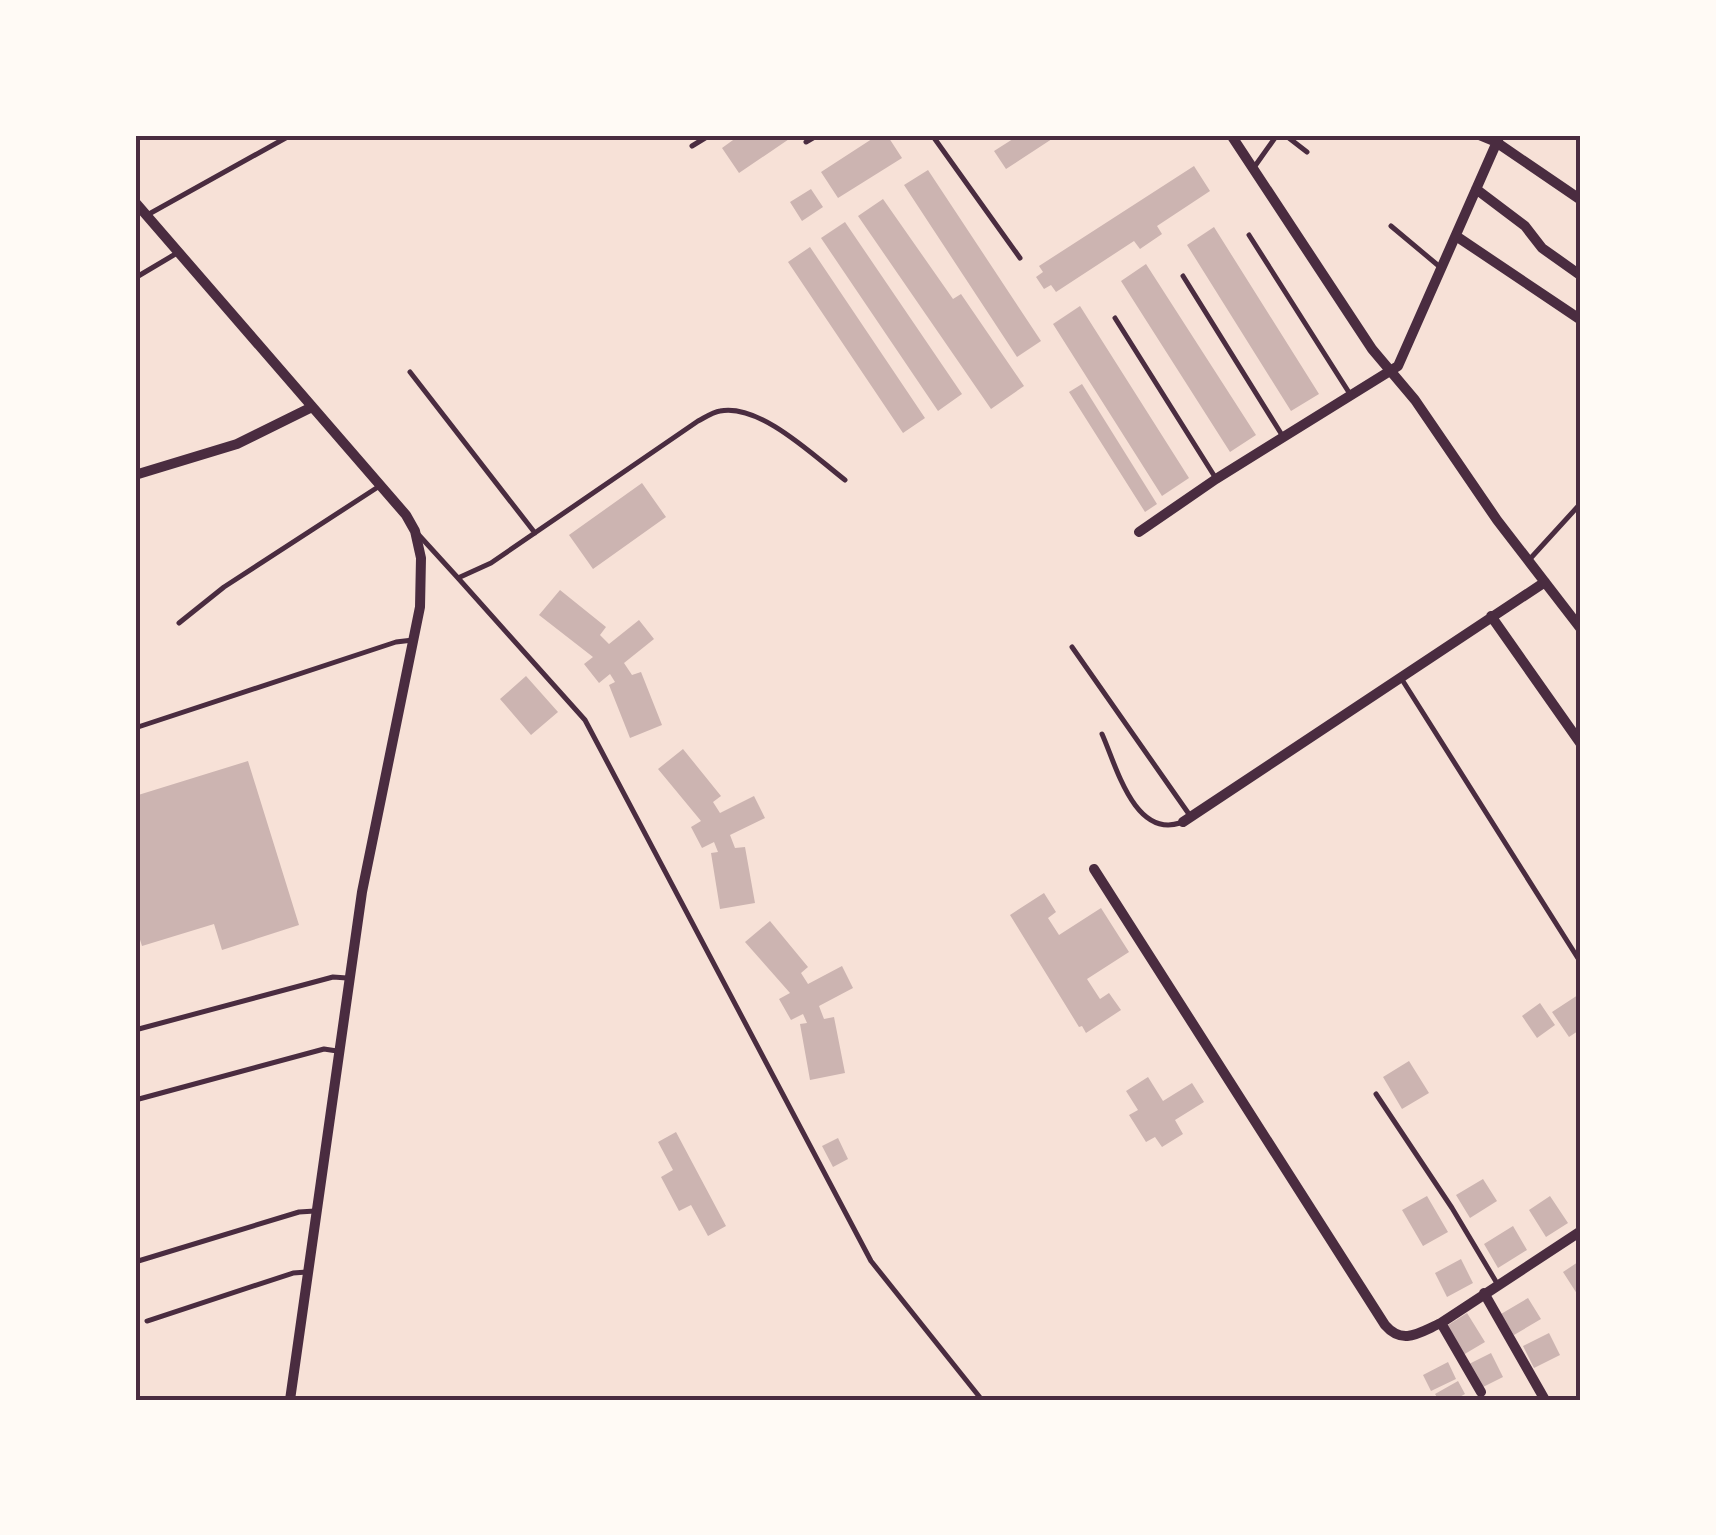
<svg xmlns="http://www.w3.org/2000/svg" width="1716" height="1535" font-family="'Roboto Condensed',sans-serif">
	<rect width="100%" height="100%" fill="#f7e1d7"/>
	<path fill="#ccb4b1" d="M740,135H795L739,173L722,148Z
		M878,135H887L902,158L838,198L821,172Z
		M1019,135H1058L1006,169L994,151Z
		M1194,166L1210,191L1157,226L1162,234L1140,249L1134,241L1056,292L1051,285L1044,289L1036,277L1043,272L1039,266Z
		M928,170L1041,341L1017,357L904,185Z
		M811,189L823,207L802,221L790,202Z
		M883,199L953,299L961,294L1024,386L991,409L858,216Z
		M845,222L962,394L938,411L821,238Z
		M1214,227L1319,394L1291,411L1187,245Z
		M810,247L925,418L903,433L788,262Z
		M1146,264L1256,435L1230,452L1121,281Z
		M1080,306L1189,478L1162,496L1053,324Z
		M1082,384L1157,504L1145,512L1069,392Z
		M642,483L666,517L593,569L569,535Z
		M560,590L606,627L600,635L609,644L639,620L654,639L624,663L632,675L641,672L662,725L630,738L609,685L615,682L610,674L599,683L584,664L593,657L539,615Z
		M526,676L558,712L531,735L500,699Z
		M683,749L721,796L713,802L720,813L754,796L765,818L730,835L735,848L745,847L755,903L720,909L711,853L718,852L714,842L702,848L691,827L701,821L658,769Z
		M248,761L299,925L222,950L214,924L142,946L135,924V796Z
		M1044,893L1056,912L1048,918L1059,935L1101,908L1129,952L1087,979L1100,999L1109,993L1121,1010L1086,1033L1082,1026L1079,1027L1010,915Z
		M770,921L808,967L801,973L808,984L842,966L853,988L819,1006L824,1019L834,1017L845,1073L810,1080L800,1024L807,1023L803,1014L791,1020L779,999L790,993L745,942Z
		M1581,993V1029L1569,1037L1552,1012Z
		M1540,1003L1555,1025L1537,1038L1522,1016Z
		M1409,1061L1429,1093L1402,1109L1383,1077Z
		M1148,1077L1163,1101L1192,1083L1204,1102L1175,1120L1183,1134L1162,1147L1155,1137L1146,1142L1129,1115L1138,1110L1126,1091Z
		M676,1132L726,1226L708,1236L691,1205L679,1211L661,1177L673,1170L658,1142Z
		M838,1138L848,1159L833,1167L822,1146Z
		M1483,1179L1497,1201L1470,1218L1456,1195Z
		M1427,1196L1448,1232L1423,1246L1402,1210Z
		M1550,1196L1568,1223L1546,1237L1529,1210Z
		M1513,1226L1527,1250L1498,1268L1484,1244Z
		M1461,1259L1473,1283L1447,1297L1435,1273Z
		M1581,1260V1300L1563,1272Z
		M1528,1298L1541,1319L1514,1335L1501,1314Z
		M1467,1313L1485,1342L1463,1355L1445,1327Z
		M1549,1333L1560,1355L1534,1368L1523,1346Z
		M1491,1353L1503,1377L1481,1388L1469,1364Z
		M1448,1362L1456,1379L1431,1391L1423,1375Z
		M1458,1381L1465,1394L1454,1400H1439L1435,1394Z"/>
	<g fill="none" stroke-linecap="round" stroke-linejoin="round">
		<path stroke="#4a2c40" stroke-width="5" d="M932,135L1020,258
			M1285,135L1307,152
			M806,142L818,135
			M692,146L710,135
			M1255,166L1277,135
			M149,214L291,135
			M1391,226L1440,267
			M1249,235L1350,394
			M1183,276L1282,435
			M135,278L177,253
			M1115,318L1215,477
			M410,372L535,533
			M417,533L458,578L491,563L698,421C704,418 713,412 720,411C760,403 815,457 845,480
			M1529,560L1581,503
			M458,578L585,720L871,1261L982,1400
			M179,623L224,587L378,487
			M1072,647L1191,817
			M1401,678L1581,963
			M135,728L396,642L413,640
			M1102,734C1116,765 1134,838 1180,823
			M135,1030L333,977L347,978
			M1376,1094L1452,1208L1498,1285
			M139,1099L324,1049L337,1051
			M135,1262L299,1212L315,1211
			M147,1321L293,1273L307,1272"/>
		<path stroke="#4a2c40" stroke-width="10" d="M1231,135L1372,349L1415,400L1497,520L1581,629
			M1479,135L1496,142L1581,200
			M1476,189L1525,226L1542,248L1580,275
			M135,202L406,515L415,531L421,558L420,607L362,892L290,1400
			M1456,236L1581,320
			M135,475L237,444L312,407
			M1139,532L1216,479L1398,366L1500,135
			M1491,616L1581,744
			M1183,822L1545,582
			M1094,869L1385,1325C1403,1346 1420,1332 1441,1323
			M1484,1293L1545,1400
			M1481,1392L1441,1323L1581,1231"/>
	</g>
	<rect width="1716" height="1535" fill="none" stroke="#fffaf5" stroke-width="275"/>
	<rect x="138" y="138" width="1440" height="1260" fill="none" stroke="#4a2c40" stroke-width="4"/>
</svg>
